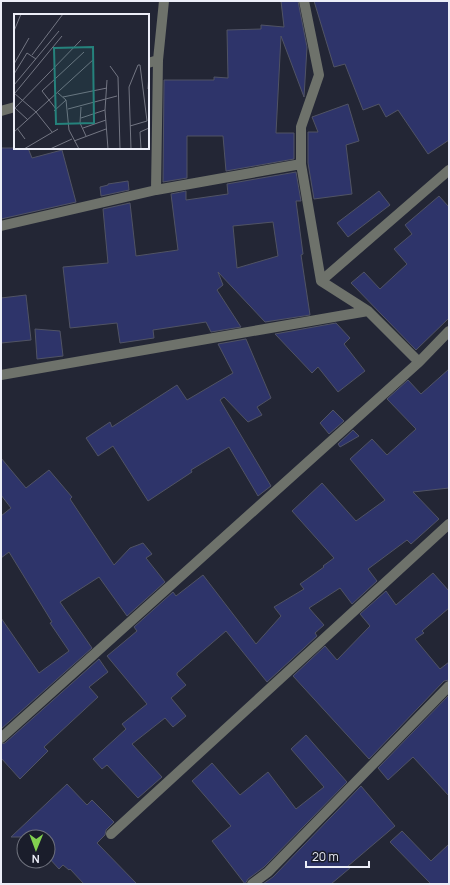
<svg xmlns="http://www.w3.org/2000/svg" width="450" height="885" font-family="Manrope,sans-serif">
	<rect width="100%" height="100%" fill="#232635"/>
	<path fill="#2e346a" stroke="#505364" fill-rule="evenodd" d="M281,1H298L307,47L304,97L281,36L276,133H294V159L226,171L223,136H187V178L163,182L164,80H214V77L228,78L227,30L261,29V25L284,27Z
		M314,1H449V140L428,154L398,110L386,117L379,104L363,110L345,64L334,67Z
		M348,104L359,141L346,145L352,194L314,199L308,163V132H318L312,117Z
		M1,148H28L32,158L62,150L76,202L1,219Z
		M296,172L301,201H296L303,254L301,255L310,315L265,322L218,272L223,285L217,290L241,327L211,332L206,322L153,330L154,338L120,343L117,323L70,328L63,267L108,263L103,209L130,203L136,256L178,250L171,194L186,191V200L228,194L227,184ZM273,222L278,256L237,268L233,226Z
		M128,181L129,190L101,196L100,187L108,185V184Z
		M379,191L390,205L348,237L337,223Z
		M439,196L449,207V318L416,350L351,283L364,272L380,289L407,264L394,249L412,234L405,225Z
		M26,295L31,340L1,343V298Z
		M336,323L350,338L344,344L365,371L338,392L318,367L312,373L275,334Z
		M35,329L60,331L63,356L37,359Z
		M246,339L271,398L257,407L262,415L248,422L224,397L220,400L271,486L258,496L229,447L191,470L192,472L148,501L113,446L98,456L86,438L110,422L112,427L177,385L187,400L233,373L218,344Z
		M449,369V488L413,492L439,519L411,544L407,540L368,569L377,581L352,604L340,588L309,608L324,625L315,633L317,636L267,682L226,631L177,673V675L186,685L171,698L186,716L173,727L165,718L132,744L162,777L138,798L107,765L102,769L93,759L126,729L122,724L147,704L107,656L137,631L134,627L173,592L176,596L203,575L256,644L281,616L274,607L304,589L300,584L324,567L323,566L334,558L292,511L322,483L356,521L385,500L350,459L372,439L387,455L416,429L387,399L408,380L421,394Z
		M333,410L344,421L329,434L320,423Z
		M353,430L359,436L340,447L338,444Z
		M1,458L26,488L49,470L72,497L70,499L114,565L130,548L143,543L152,554L146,558L165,582L127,616L99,577L60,602L92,648L1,729V618L39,673L69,651L50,623L52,622L9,552L1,558V516L11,508L1,495Z
		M433,573L449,591V608L422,631L424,633L415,639L440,669L449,662V680L444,681L369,759L293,676L325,646L337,660L370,626L360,614L386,591L396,605Z
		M99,659L108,672L89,687L98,697L44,747L48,751L20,779L1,758V744L5,743Z
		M449,695V796L413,757L388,780L378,768Z
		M306,735L347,782L264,867L248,879L245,884L212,841L231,826L192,781L212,763L240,795L268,772L296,809L324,787L291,749Z
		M67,784L87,805L92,800L114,822L106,830L105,835L97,843L137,884H84L70,869L69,870L63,865L59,869L48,857V837H11Z
		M361,786L395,826L348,866L350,868L331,884H263L273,877Z
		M402,831L431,861L449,844V884H431L390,842Z"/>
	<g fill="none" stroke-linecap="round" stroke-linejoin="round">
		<path stroke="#6e726b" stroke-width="10" d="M304,1L319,75L301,127V164L321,281L368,311L419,362
			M148,63L158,60
			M1,111L15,107
			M156,190L158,60L164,1
			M1,226L156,190L301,164
			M321,281L449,170
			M1,375L368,311
			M1,738L419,362L449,331
			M111,834L449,524
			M252,884L268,872L449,686"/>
	</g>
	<g transform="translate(14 14)">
		<rect width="135" height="135" fill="#232635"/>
		<path fill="none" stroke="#737683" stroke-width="1" d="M0,17L7,0M18,41L49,0M0,50L15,24M96,52L104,63L106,135M0,60L13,39L22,45M93,66L91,96L94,135M0,71L45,17M134,75L135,59M0,79L22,98L38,118M1,79L48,22M44,79L52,86L55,116L65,135M49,83L93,74M67,93L66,109L72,122M1,94L14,106M0,95L67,26M42,95L28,77L70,38M54,95L103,82M40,97L52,86M67,104L91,96M116,112L133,107L126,51M3,114L11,125M69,114L92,106M0,118L80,45M60,127L92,115M10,135L44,115M36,135L58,125M117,135L115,73L124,51H126M127,135L126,118L135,114"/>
		<path fill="#25827c" fill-opacity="0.15" stroke="#25827c" stroke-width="2" d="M79,33L80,109L42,110L40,34Z"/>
		<rect width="135" height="135" fill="none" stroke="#eceef8" stroke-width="2"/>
	</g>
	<rect width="450" height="885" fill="none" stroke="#eceef8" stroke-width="4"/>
	<g transform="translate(36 849) rotate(181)"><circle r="19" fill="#1a1d2b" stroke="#6e717d"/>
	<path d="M0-3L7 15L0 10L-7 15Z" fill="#82d04f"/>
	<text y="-6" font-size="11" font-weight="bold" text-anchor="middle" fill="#eceef8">N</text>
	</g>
	<path d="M306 861v6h63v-6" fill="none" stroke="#eceef8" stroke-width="2"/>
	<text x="312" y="861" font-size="12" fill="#eceef8" stroke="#1a1d2b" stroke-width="3" paint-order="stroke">20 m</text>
</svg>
